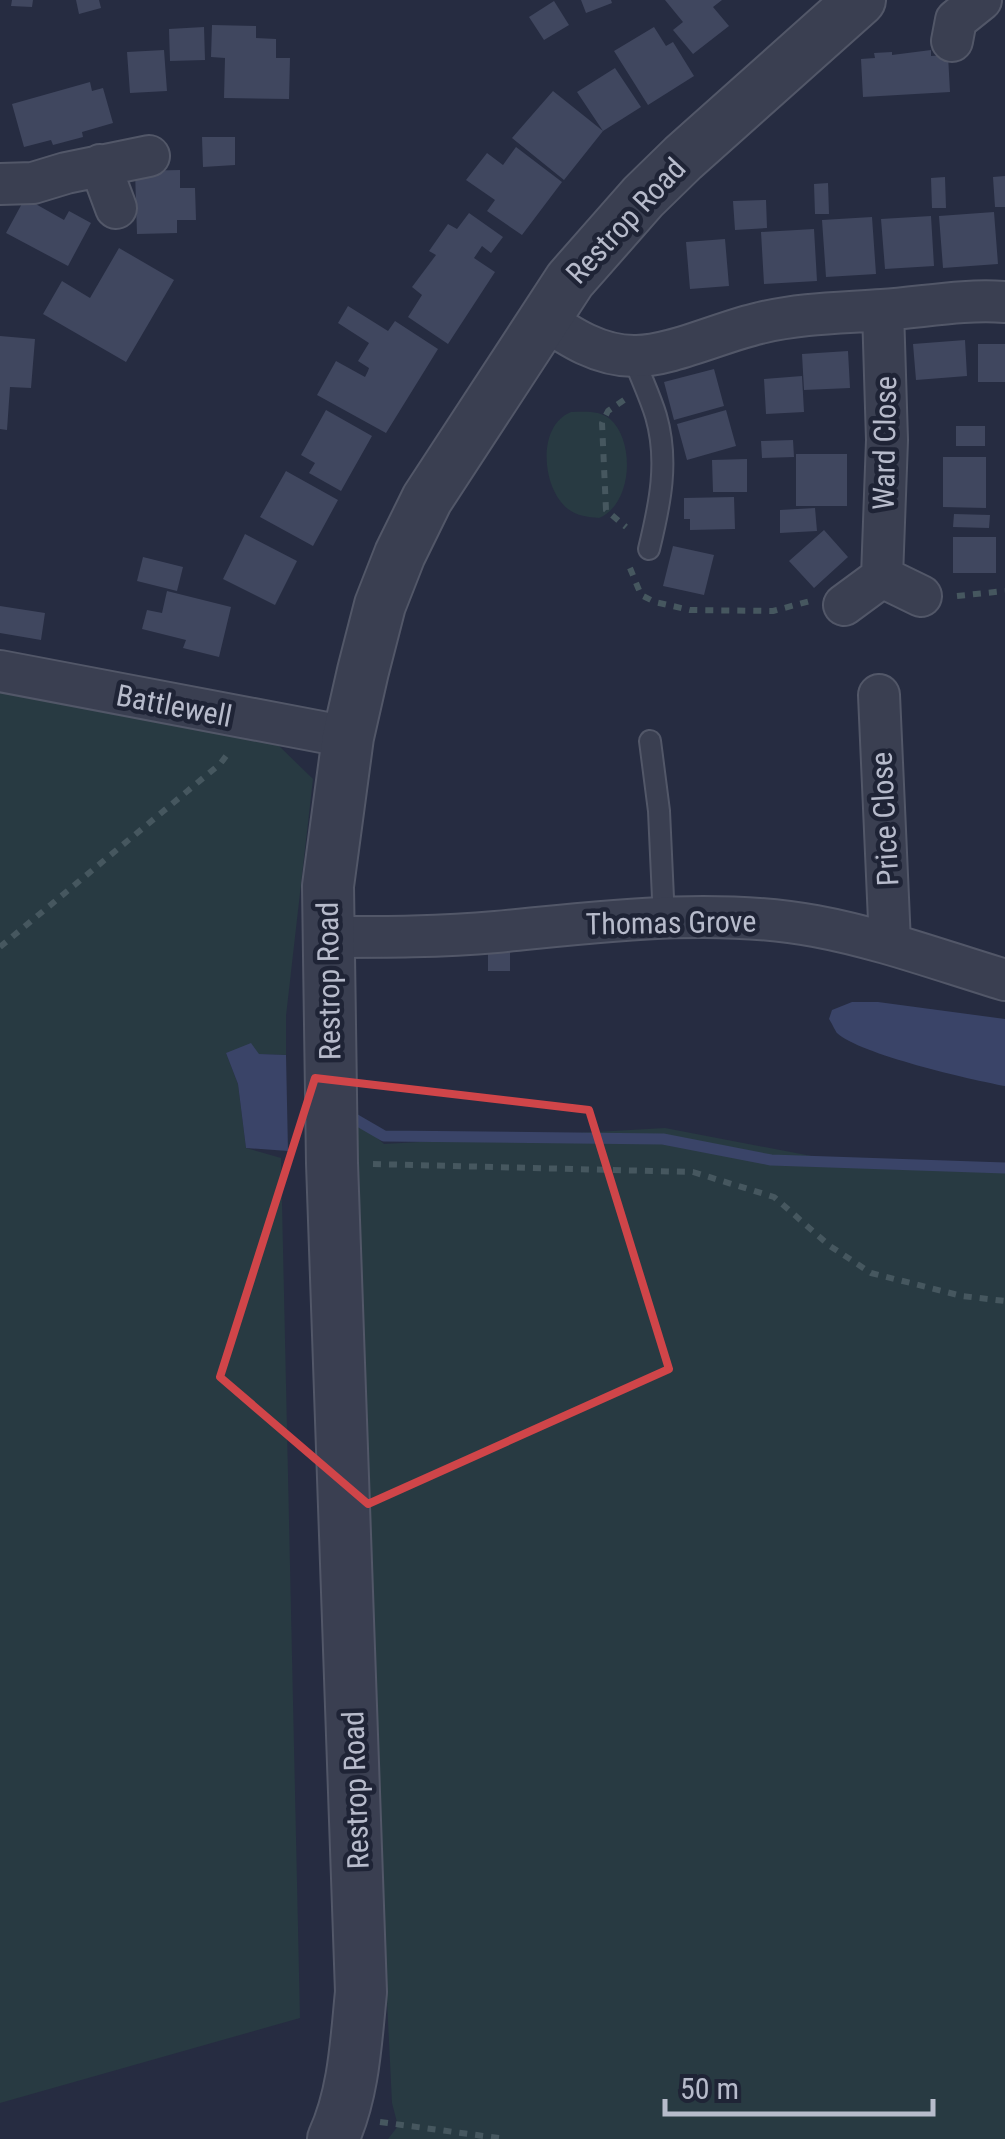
<svg xmlns="http://www.w3.org/2000/svg" width="1005" height="2139" font-family="'Roboto Condensed',sans-serif">
	<rect width="100%" height="100%" fill="#262c41"/>
	<path fill="#283a42" d="M571,412C585,412 599,410 610,419C636,442 632,505 599,518C588,517 577,516 568,509C542,489 536,426 571,412Z
		M0,687L278,745L313,779L286,1016V1055L226,1053L238,1084L246,1148L281,1158L300,2018L0,2103Z
		M349,1113L384,1144L665,1128L869,1167L1005,1173V2139H388L398,2126L392,2103L347,1179Z"/>
	<path fill="#3a4468" d="M852,1002H878L1005,1019V1086C972,1080 859,1054 837,1033C836,1032 830,1020 829,1019L832,1010Z
		M251,1043L259,1054L286,1055L288,1151L246,1148L238,1084L226,1053Z"/>
	<g fill="none" stroke-linecap="round" stroke-linejoin="round">
		<path stroke="#3a4468" stroke-width="11" d="M346,1114L384,1136L663,1139L771,1160L1005,1168"/>
	</g>
	<path fill="#40475f" d="M12,0H33L32,7L11,6Z
		M76,0H99L101,8L79,14Z
		M581,0H611L612,3L586,13Z
		M665,0H722L713,7L729,26L693,54L673,30L683,22Z
		M554,1L569,25L544,40L529,17Z
		M212,25L256,26V38L276,39V58H290L289,99L224,98L225,58L211,57Z
		M204,27L205,60L170,61L169,29Z
		M654,27L666,46L673,42L694,76L648,105L614,51Z
		M164,50L167,91L130,93L127,52Z
		M931,50V56L948,55L950,92L863,97L861,59L875,58L874,53L892,52V55Z
		M615,68L641,107L603,131L577,92Z
		M90,82L92,91L103,88L113,123L82,132L83,137L53,145L51,140L24,147L12,104Z
		M553,91L603,131L564,180L512,138Z
		M202,137H235V165L203,167Z
		M516,147L562,182L522,235L487,211L495,200L466,180L487,153L503,165Z
		M180,170V188H195L196,220H177V233L137,234L135,171Z
		M1005,176V207H995L993,177Z
		M945,177L946,208H932L931,178Z
		M828,183L829,214H815L814,184Z
		M25,198L64,220L69,211L91,223L68,266L6,233Z
		M766,200L767,228L735,230L733,201Z
		M994,212L998,264L943,268L939,216Z
		M469,213L503,237L491,253L482,246L474,258L495,272L448,344L408,317L422,295L412,287L436,255L429,251L448,224L457,229Z
		M931,216L934,266L885,269L881,219Z
		M872,217L876,274L826,277L822,220Z
		M814,229L817,281L764,284L761,232Z
		M725,239L729,286L690,289L686,242Z
		M119,248L174,280L126,362L43,314L62,281L90,298Z
		M348,306L388,331L395,321L438,349L386,433L317,395L336,361L365,377L368,371L369,368L358,361L369,343L338,323Z
		M0,336L35,339L31,388L10,387L7,430L0,429Z
		M965,340L967,376L916,380L913,344Z
		M978,344H1005V382H978Z
		M848,351L850,388L804,390L802,354Z
		M714,369L724,406L674,420L664,382Z
		M802,376L804,412L766,414L764,379Z
		M326,410L372,436L341,491L309,473L315,463L301,455Z
		M726,410L736,446L687,460L677,424Z
		M956,426H985V446H956Z
		M793,440L794,457L762,458L761,441Z
		M796,454H847V506H796Z
		M943,457H986V508L943,507Z
		M747,459V492H713L712,460Z
		M286,471L338,500L313,546L260,517Z
		M734,497L735,529L690,530V519H684V498Z
		M815,508L817,531L780,533V510Z
		M954,514L990,515L989,528L953,527Z
		M824,530L848,557L814,588L789,561Z
		M245,534L297,561L275,605L223,579Z
		M953,537H996V573H953Z
		M673,546L714,555L704,595L663,586Z
		M143,557L183,567L177,591L137,581Z
		M167,591L231,607L219,657L183,648L186,640L142,629L147,610L162,613Z
		M0,606L45,613L41,640L0,633Z
		M488,949H510V971H488Z"/>
	<g fill="none" stroke-linecap="round" stroke-linejoin="round">
		<defs>
			<path id="service" d="M633,356C640,376 650,396 656,416C669,461 660,504 649,549
				M650,741L659,811L664,920"/>
			<path id="minor" d="M952,41L956,20L981,0
				M100,165L116,208
				M0,184L33,183L66,173L149,156
				M542,318C570,337 599,356 634,356C669,357 723,331 760,323C801,313 841,313 882,310C924,307 963,299 1005,302
				M882,577L887,440L883,310
				M844,605L882,577L921,596
				M0,671L348,737
				M879,695L890,943
				M329,937C384,937 441,937 496,932C600,922 711,907 815,926C880,938 942,961 1005,980"/>
			<path id="tertiary" d="M333,2139C354,2093 356,2042 361,1992L332,1163L328,886L348,737L363,671L380,605L400,554L427,499L570,280L643,197L683,158L860,0"/>
		</defs>
		<use href="#service" stroke="#525768" stroke-width="24"/>
		<use href="#minor" stroke="#525768" stroke-width="44"/>
		<use href="#tertiary" stroke="#525768" stroke-width="54"/>
		<path stroke="#46575f" stroke-width="6" stroke-dasharray="8 8" stroke-linecap="butt" d="M624,400L608,411L602,423L606,510L626,527
			M630,568L641,595L655,602L690,610L773,611L810,601
			M957,596L1005,591
			M0,947L220,764L230,751
			M373,1164L693,1172L774,1197L830,1246L871,1273L962,1296L1005,1301
			M380,2122L506,2139"/>
		<use href="#service" stroke="#3a3f51" stroke-width="20"/>
		<use href="#minor" stroke="#3a3f51" stroke-width="40"/>
		<use href="#tertiary" stroke="#3a3f51" stroke-width="50"/>
	</g>
	<path fill="none" stroke="#d04549" stroke-width="8" stroke-linejoin="round" d="M315,1078L589,1110L669,1369L368,1504L220,1377Z"/>
	<g text-anchor="middle" stroke-width="9" stroke-linejoin="round" paint-order="stroke">
		<g font-size="30" fill="#b7bbcb" stroke="#1f2436">
			<text transform="translate(626 221) rotate(-47)" y="10">Restrop Road</text>
			<text transform="translate(885 443) rotate(-89)" y="10">Ward Close</text>
			<text transform="translate(174 706) rotate(11)" y="10">Battlewell</text>
			<text transform="translate(885 819) rotate(-93)" y="10">Price Close</text>
			<text transform="translate(671 923) rotate(-1)" y="10">Thomas Grove</text>
			<text transform="translate(329 981) rotate(-91)" y="10">Restrop Road</text>
			<text transform="translate(356 1790) rotate(-92)" y="10">Restrop Road</text>
		</g>
	</g>
	<path d="M665 2099v15h268v-15" fill="none" stroke="#b7bbcb" stroke-width="5"/>
	<text x="680" y="2099" font-size="30" fill="#b7bbcb" stroke="#1f2436" stroke-width="8" paint-order="stroke">50 m</text>
</svg>
